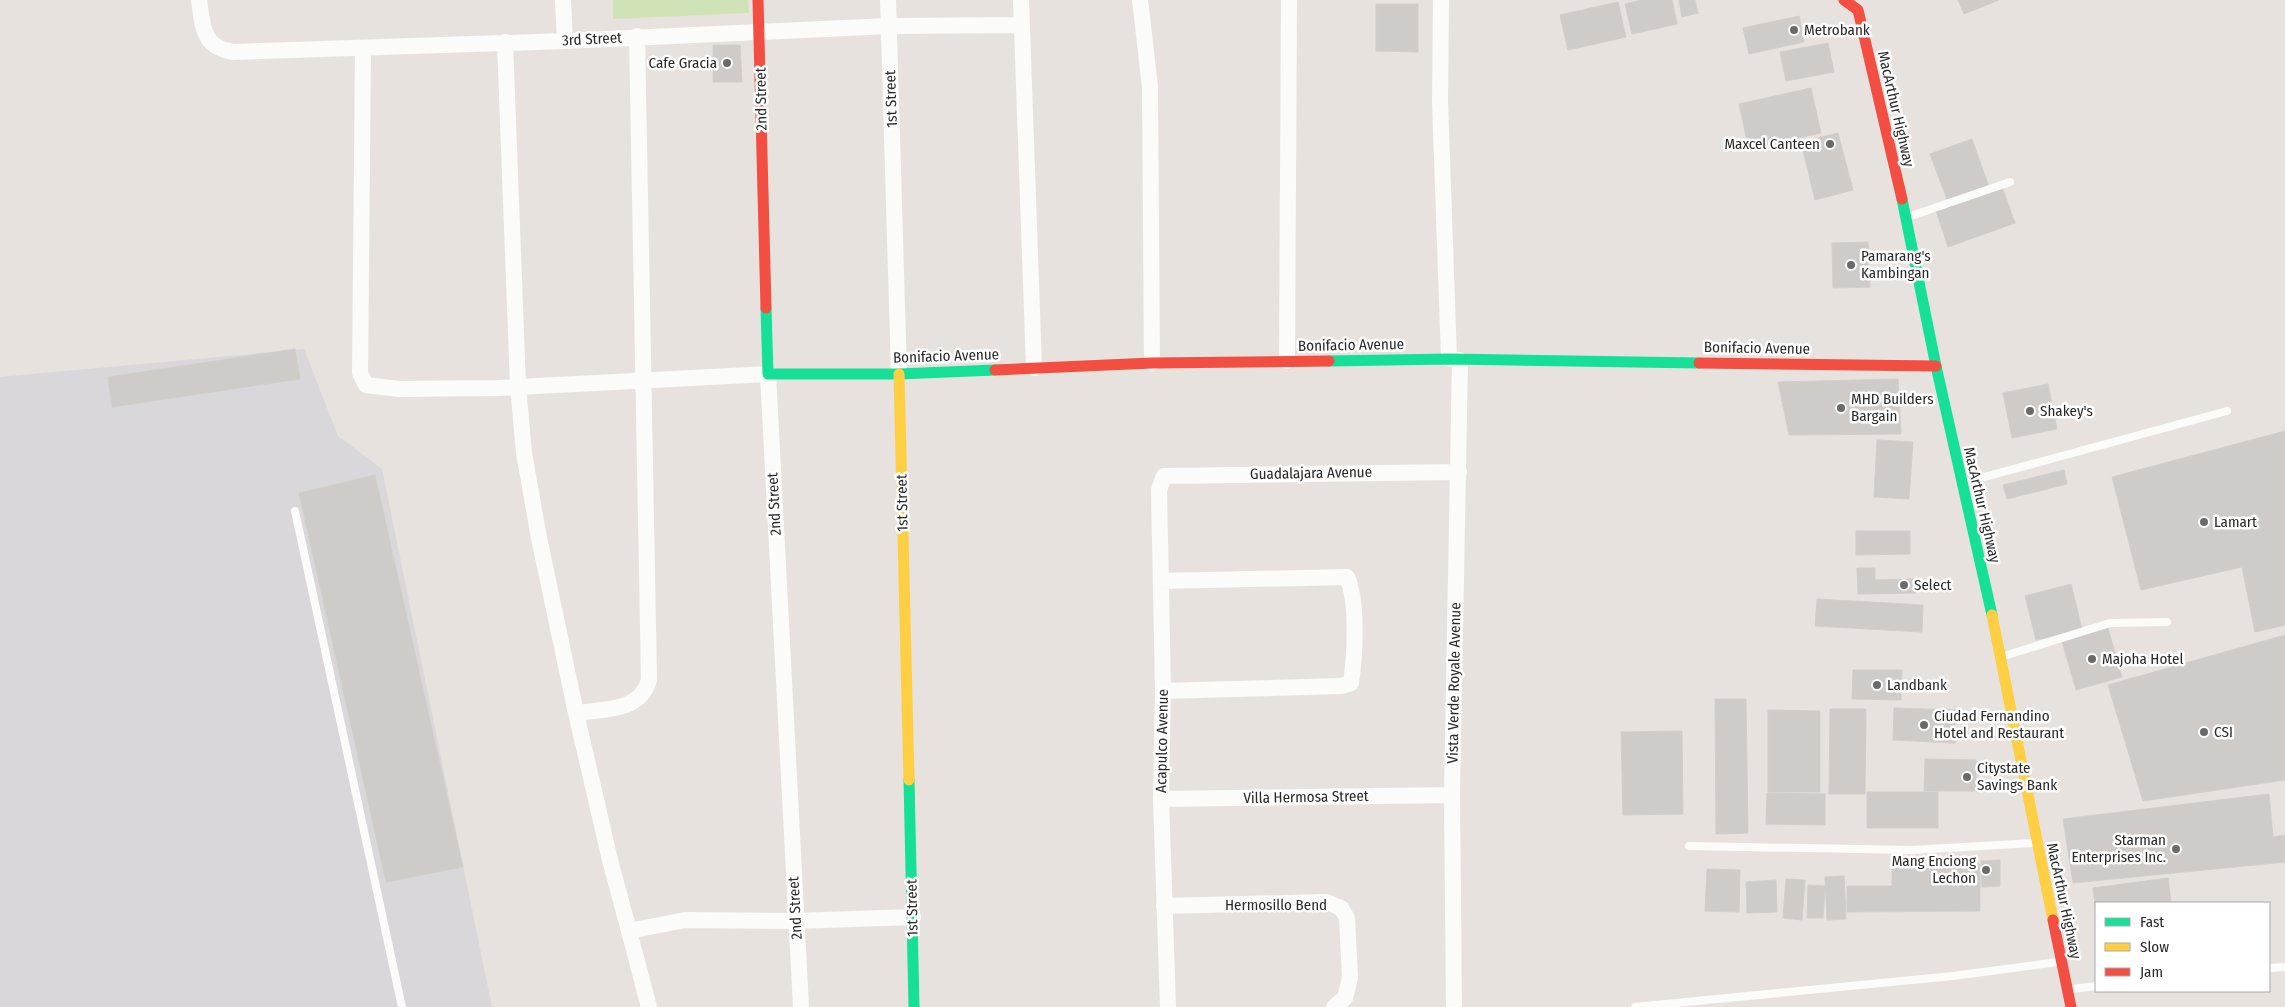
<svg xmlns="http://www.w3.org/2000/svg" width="2285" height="1007" font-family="'Fira Sans Condensed',sans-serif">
	<rect width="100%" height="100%" fill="#e7e2de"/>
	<path fill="#dad7da" d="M304,349L338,436L382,469L492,1007H0V377Z"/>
	<path fill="#cfe3b6" d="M613,0H748L749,13L613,19Z"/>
	<path fill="#cecbc8" stroke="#d2ceca" d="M1641,0H1672L1677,24L1632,34L1625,4Z
		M1679,0H1695L1698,13L1682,17Z
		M1958,0H1999L1964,14Z
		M1618,2L1626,37L1568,50L1560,15Z
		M1376,4H1418V52L1376,51Z
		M1799,16L1804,42L1749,54L1743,28Z
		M1828,43L1834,72L1786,81L1780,52Z
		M713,45H740L742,82H713Z
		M1811,88L1821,133L1749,149L1739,104Z
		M1838,133L1853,190L1815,200L1801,142Z
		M1972,139L1989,187L1948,202L1930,154Z
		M2002,187L2015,223L1948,247L1936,211Z
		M1868,242L1870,287L1833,288L1832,243Z
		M295,349L300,379L112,407L108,377Z
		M1898,379L1901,434L1789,435L1778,382Z
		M2048,384L2057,429L2012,438L2003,393Z
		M2285,431V625L2255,632L2242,567L2141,590L2112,477Z
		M1877,440L1913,442L1909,499L1874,497Z
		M2064,470L2067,484L2007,499L2003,485Z
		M375,475L463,867L386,882L299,493Z
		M1856,531H1910V554L1856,555Z
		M1857,568H1875V580L1915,579L1916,593L1858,594Z
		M2071,584L2082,629L2036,640L2025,596Z
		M1817,599L1923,605L1922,632L1815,626Z
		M2108,628L2122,677L2076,690L2062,641Z
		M2285,635V780L2143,801L2108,685Z
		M1853,670H1902L1901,700L1852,699Z
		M1715,699H1746L1748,833L1716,834Z
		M1894,708L1956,710L1955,743L1893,740Z
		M1830,709H1866L1865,794H1829Z
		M1768,710L1820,711V792H1768Z
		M1682,731L1683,814L1623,815L1621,732Z
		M1925,759L1976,760V791H1924Z
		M1867,792H1938V828H1867Z
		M1767,793L1825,794V825L1766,824Z
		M2269,794L2273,837L2285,835V862L2073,883L2063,819Z
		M2000,860V886L1982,887L1981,861Z
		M1980,864V911L1847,912V886H1892V865Z
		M1707,869L1740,870L1739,912L1705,911Z
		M1844,876L1846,919L1827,920L1825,877Z
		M2168,878L2171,903H2096V913L2093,888Z
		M1786,879L1805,880L1802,920L1783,918Z
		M1776,880L1777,912L1747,913L1746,882Z
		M1808,885L1825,886L1823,918H1807Z"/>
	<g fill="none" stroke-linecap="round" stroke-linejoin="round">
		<path stroke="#fbfbfa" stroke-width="8" d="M1908,217L2010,182
			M1966,482L2227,411
			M295,511L402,1007
			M2004,656L2110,623L2167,622
			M1689,846L1912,850L2034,843
			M2269,968L2285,967
			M2072,989L2096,986
			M1635,1007L1953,976L2058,962"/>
		<path stroke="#fbfbfa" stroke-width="16" d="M199,0C203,27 202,47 233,52L565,41L889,26L1022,25
			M563,0L565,41
			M888,0L899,374
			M1021,0L1034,368
			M1140,0L1150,87L1152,363
			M1441,0L1440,101L1449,359
			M505,42L518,386L524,453L539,538L576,713L610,860L629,931L685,920L795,921L913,917
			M363,48L360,373L366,385L399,389L499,388L768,374L801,1007
			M1287,361L1289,0
			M1161,581L1347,577C1358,601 1355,656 1351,683L1341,686L1163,691
			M576,713C604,709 640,712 649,680L637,36
			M1161,799L1452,795
			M1164,906L1327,902L1341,908L1347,918L1350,978L1345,998L1334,1007
			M629,931L649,1007
			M1168,1007L1161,799L1163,691L1159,490L1164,476L1459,472
			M1454,1007L1452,795L1460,360"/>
		<path stroke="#16e098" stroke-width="11" d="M1902,199L1936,366L1992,615
			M766,308L768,374H899L995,370
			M1329,361L1449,359L1699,363
			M909,780L914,1007"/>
		<path stroke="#ffcf43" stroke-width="11" d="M899,374L909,780
			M1992,615L2053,920"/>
		<path stroke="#f24e42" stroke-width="11" d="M758,0L766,308
			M1844,0L1858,10L1902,199
			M1699,363L1936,366
			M995,370L1152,363L1329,361
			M2053,920L2071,1007"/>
	</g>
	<g fill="#6c6a68" stroke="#fff" stroke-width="2">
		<circle cx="1794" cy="30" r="5"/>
		<circle cx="727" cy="63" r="5"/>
		<circle cx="1830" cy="144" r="5"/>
		<circle cx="1851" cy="265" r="5"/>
		<circle cx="1841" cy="408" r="5"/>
		<circle cx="2030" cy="411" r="5"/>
		<circle cx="2204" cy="522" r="5"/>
		<circle cx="1904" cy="585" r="5"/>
		<circle cx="2092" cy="659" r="5"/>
		<circle cx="1877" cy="685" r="5"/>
		<circle cx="1924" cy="725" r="5"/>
		<circle cx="2204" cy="732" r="5"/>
		<circle cx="1967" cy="777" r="5"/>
		<circle cx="2176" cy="849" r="5"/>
		<circle cx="1986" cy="870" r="5"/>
	</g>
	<g text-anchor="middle" stroke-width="5" stroke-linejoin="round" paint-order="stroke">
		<g font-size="15" fill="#292929" stroke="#fff" text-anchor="start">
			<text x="1804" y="35">Metrobank</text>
			<text x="717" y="68" text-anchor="end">Cafe Gracia</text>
			<text x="1820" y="149" text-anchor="end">Maxcel Canteen</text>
			<text x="1861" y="261">Pamarang's<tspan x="1861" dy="17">Kambingan</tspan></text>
			<text x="1851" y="404">MHD Builders<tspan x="1851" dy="17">Bargain</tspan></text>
			<text x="2040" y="416">Shakey's</text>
			<text x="2214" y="527">Lamart</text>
			<text x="1914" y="590">Select</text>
			<text x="2102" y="664">Majoha Hotel</text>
			<text x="1887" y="690">Landbank</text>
			<text x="1934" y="721">Ciudad Fernandino<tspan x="1934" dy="17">Hotel and Restaurant</tspan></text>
			<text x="2214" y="737">CSI</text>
			<text x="1977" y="773">Citystate<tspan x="1977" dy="17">Savings Bank</tspan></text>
			<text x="2166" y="845" text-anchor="end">Starman<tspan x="2166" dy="17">Enterprises Inc.</tspan></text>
			<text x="1976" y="866" text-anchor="end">Mang Enciong<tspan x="1976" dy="17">Lechon</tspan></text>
		</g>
		<g font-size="15" fill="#292929" stroke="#fff">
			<text transform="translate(592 39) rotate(-3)" y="5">3rd Street</text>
			<text transform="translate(761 99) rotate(-91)" y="5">2nd Street</text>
			<text transform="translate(891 99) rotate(-92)" y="5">1st Street</text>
			<text transform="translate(1896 109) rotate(77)" y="5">MacArthur Highway</text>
			<text transform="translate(1351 345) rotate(-1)" y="5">Bonifacio Avenue</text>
			<text transform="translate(1757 348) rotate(1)" y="5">Bonifacio Avenue</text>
			<text transform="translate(946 356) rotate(-2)" y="5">Bonifacio Avenue</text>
			<text transform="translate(1311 473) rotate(-1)" y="5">Guadalajara Avenue</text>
			<text transform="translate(902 503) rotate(-91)" y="5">1st Street</text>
			<text transform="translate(774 504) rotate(-93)" y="5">2nd Street</text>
			<text transform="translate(1982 505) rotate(77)" y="5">MacArthur Highway</text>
			<text transform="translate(1454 683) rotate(-89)" y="5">Vista Verde Royale Avenue</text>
			<text transform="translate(1162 741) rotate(-89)" y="5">Acapulco Avenue</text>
			<text transform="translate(1306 797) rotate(-1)" y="5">Villa Hermosa Street</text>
			<text transform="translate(2064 901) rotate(78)" y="5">MacArthur Highway</text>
			<text x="1276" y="910">Hermosillo Bend</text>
			<text transform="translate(795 908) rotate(-93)" y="5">2nd Street</text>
			<text transform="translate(912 908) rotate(-91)" y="5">1st Street</text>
		</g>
	</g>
	<rect x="2095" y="902" width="175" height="90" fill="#ffffff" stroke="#a9a9a9"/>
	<rect x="2105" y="918" width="25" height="8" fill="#16e098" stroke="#a9a9a9"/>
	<text x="2140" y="927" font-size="15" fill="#292929">Fast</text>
	<rect x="2105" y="943" width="25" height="8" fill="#ffcf43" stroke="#a9a9a9"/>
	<text x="2140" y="952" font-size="15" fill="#292929">Slow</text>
	<rect x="2105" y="968" width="25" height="8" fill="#f24e42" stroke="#a9a9a9"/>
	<text x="2140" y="977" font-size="15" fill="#292929">Jam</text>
</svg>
